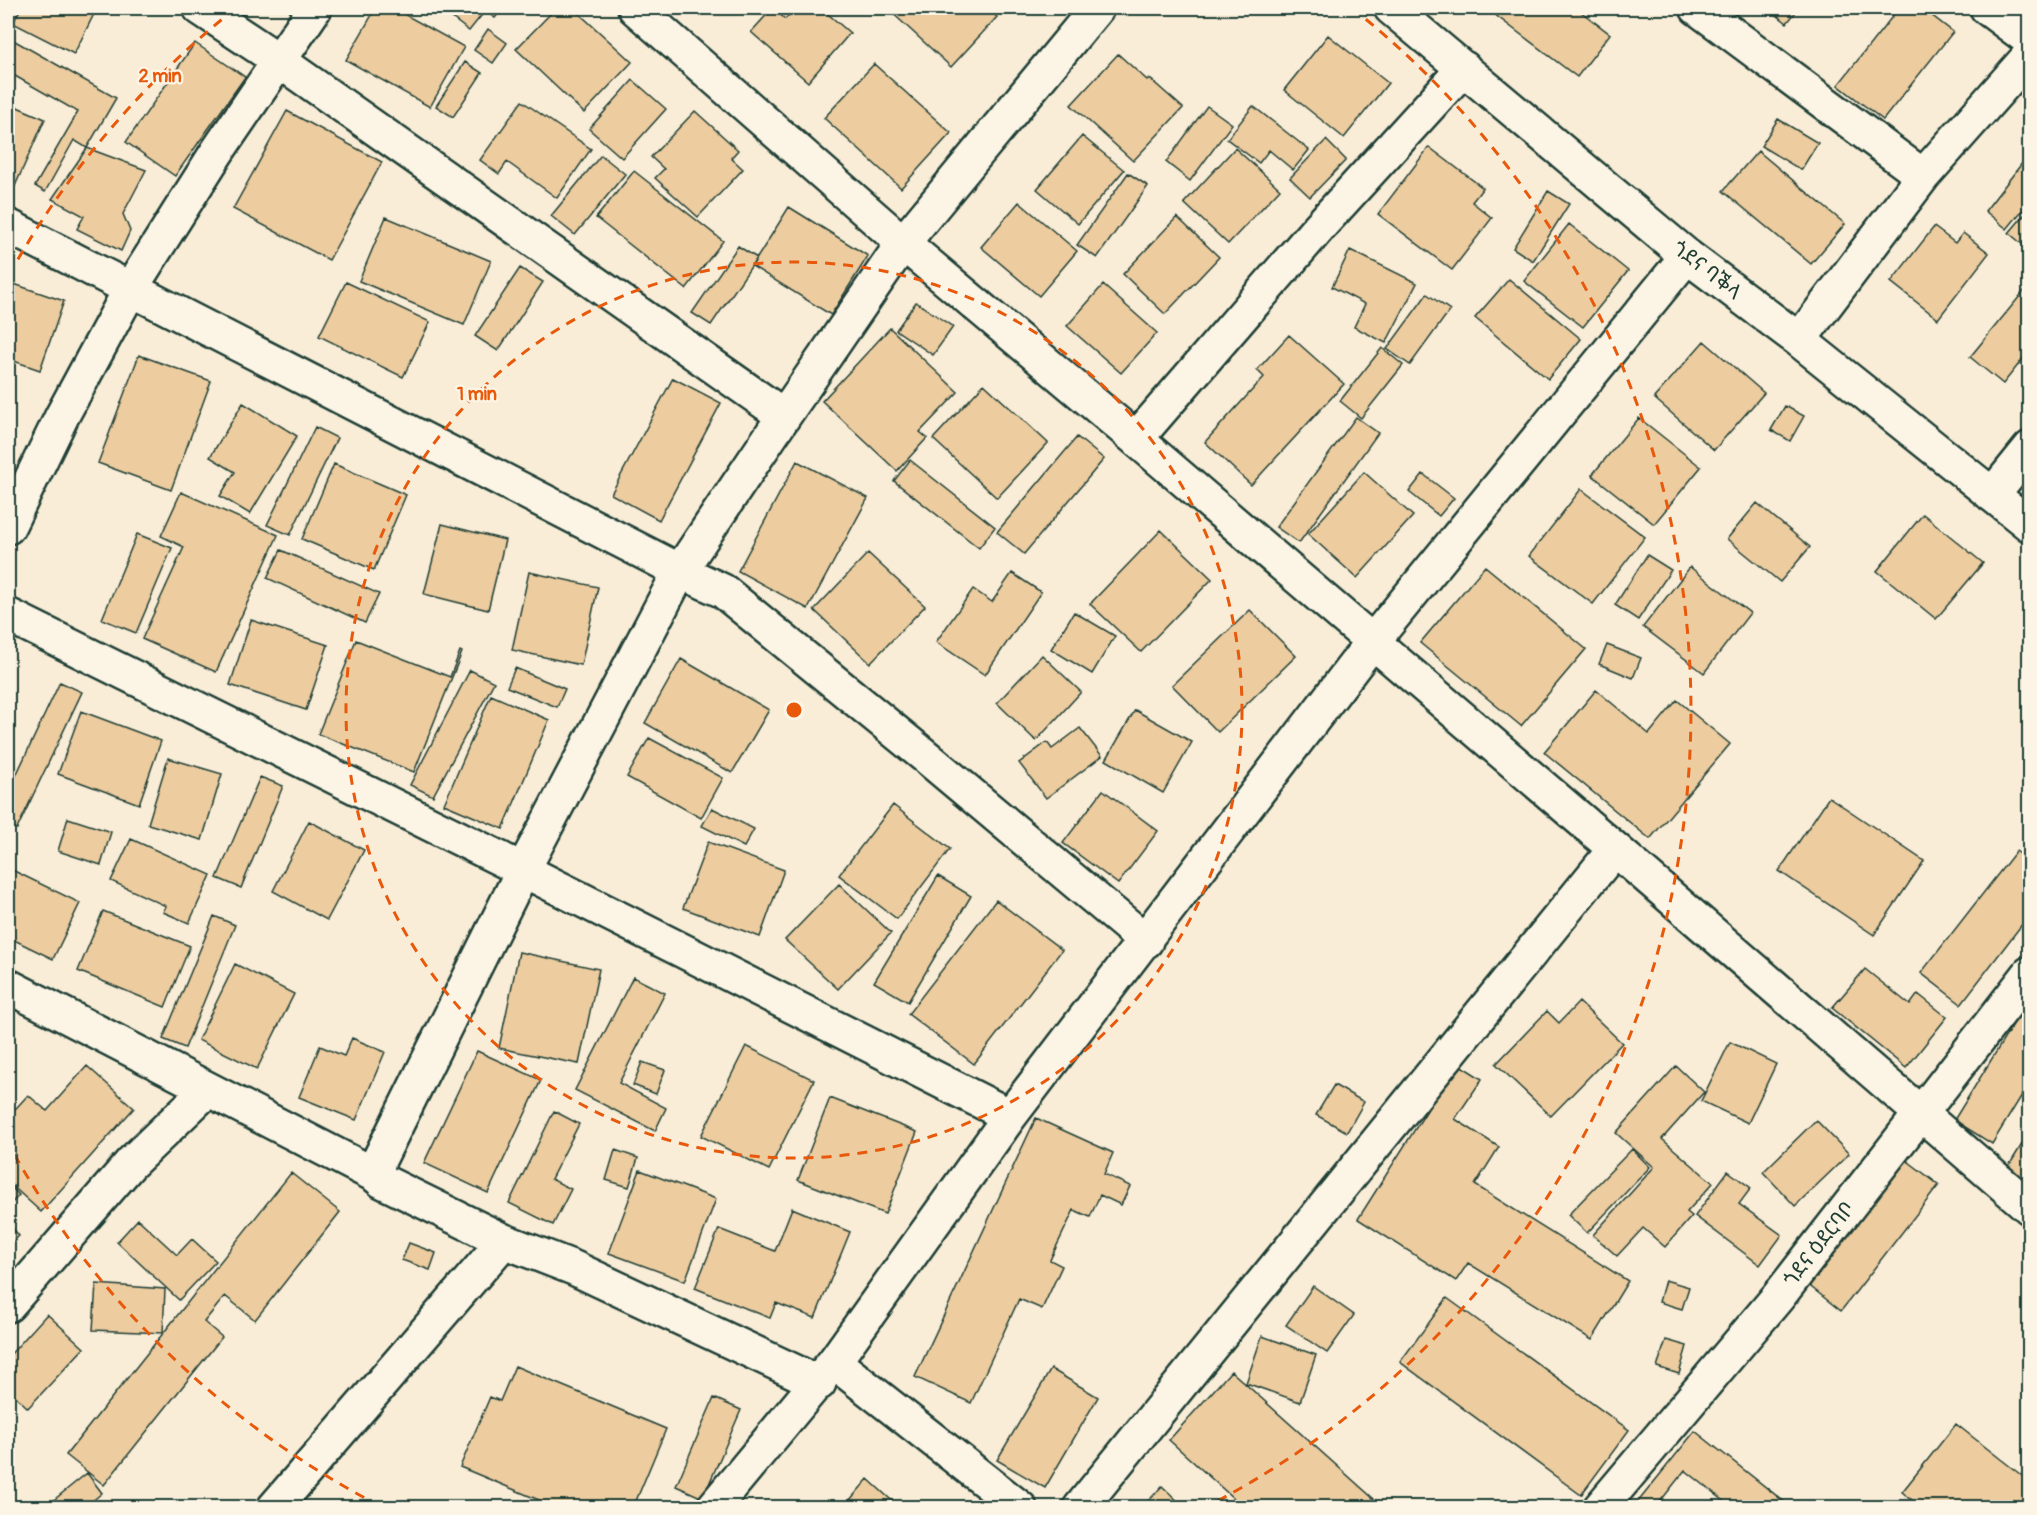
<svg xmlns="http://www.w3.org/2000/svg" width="2037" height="1515" font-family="Pangolin,'Noto Sans Ethiopic',sans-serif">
	<rect width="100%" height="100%" fill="#f9edd7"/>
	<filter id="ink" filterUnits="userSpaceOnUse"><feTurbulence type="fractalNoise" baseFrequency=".0167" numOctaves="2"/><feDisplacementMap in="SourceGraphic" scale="12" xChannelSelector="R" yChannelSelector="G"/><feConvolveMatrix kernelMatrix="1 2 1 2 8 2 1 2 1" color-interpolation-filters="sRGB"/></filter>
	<g filter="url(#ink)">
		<path fill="#edcc9f" stroke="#1f3d34" stroke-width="1.5" d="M21,8H97L74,54L13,23Z
			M376,8H393L464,47L430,107L346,60Z
			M439,8H503L495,18L485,11L469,31Z
			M556,8H573L632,62L584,113L516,49Z
			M773,8L785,19L796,8H821L850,33L808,82L751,32Z
			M890,8H986L997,17L951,67L888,9Z
			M1486,8H1576L1610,34L1577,77Z
			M1768,8H1799L1787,23Z
			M1899,8H1922L1953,32L1883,120L1838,85Z
			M488,29L507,43L493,63L474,50Z
			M1328,35L1388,83L1344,138L1284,90Z
			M8,37L116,98L87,148L74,140L45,192L35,186L78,112L8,72Z
			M195,43L245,77L175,176L126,142Z
			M1118,54L1147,80L1149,78L1183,108L1133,161L1071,105Z
			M465,62L482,73L453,117L436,106Z
			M874,64L951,133L901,188L824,118Z
			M633,80L666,109L622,158L589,129Z
			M522,101L591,149L557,198L507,162L499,174L480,160Z
			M8,103L45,119L15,186L8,183Z
			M1207,106L1232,124L1190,181L1166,162Z
			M1253,106L1309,150L1293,170L1269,150L1259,163L1227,139Z
			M287,111L382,162L329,260L233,209Z
			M695,111L738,150L731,158L743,169L698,217L655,178L664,169L651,157Z
			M1778,119L1818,143L1801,170L1761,146Z
			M1082,136L1124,170L1078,224L1037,189Z
			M1326,140L1346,160L1310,197L1290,178Z
			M1429,147L1483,188L1472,202L1492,218L1452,270L1378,214Z
			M87,148L146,170L123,214L130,231L121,251L77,229L84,216L52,199Z
			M1235,148L1280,189L1228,244L1184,203Z
			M1758,151L1845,224L1811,264L1723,191Z
			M2030,153V201L2007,229L1985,211Z
			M601,155L625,174L575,235L551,216Z
			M634,171L723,241L686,289L596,218Z
			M1128,173L1148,186L1097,258L1077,245Z
			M1548,191L1569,204L1533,261L1513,248Z
			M1019,202L1077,251L1039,296L981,247Z
			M789,207L868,256L831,315L752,266Z
			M2030,208V250H2029L2009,233Z
			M386,217L491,261L464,325L359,281Z
			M1177,217L1219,257L1165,314L1123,274Z
			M1569,224L1628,271L1583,327L1524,281Z
			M1934,227L1955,243L1963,233L1989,253L1938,319L1891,282Z
			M738,246L757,258L711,325L692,313Z
			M1350,250L1417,283L1386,343L1354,327L1365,304L1332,287Z
			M520,268L543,282L498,351L475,336Z
			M1509,279L1581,339L1548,379L1475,318Z
			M8,282L64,301L40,370L8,359Z
			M346,282L430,322L403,377L319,336Z
			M1103,285L1157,333L1121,373L1067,326Z
			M2029,285L2030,350L2003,384L1970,357Z
			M1427,294L1450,310L1410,365L1387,349Z
			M916,302L953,327L933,355L896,330Z
			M890,328L958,392L920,432L927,438L897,471L822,401Z
			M1289,335L1344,384L1251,485L1205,442L1264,377L1257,370Z
			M1704,341L1764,393L1714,450L1654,398Z
			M1382,348L1403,365L1361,418L1340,401Z
			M139,355L211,381L171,490L98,463Z
			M673,378L721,403L659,520L611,494Z
			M984,384L1048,443L997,498L933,439Z
			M243,403L297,436L250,514L220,496L235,472L210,457Z
			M1785,406L1804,416L1790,441L1771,430Z
			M1356,417L1378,433L1299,543L1276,527Z
			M1639,418L1701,467L1654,524L1592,475Z
			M315,427L337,438L290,535L267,525Z
			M1077,437L1104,459L1024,554L997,532Z
			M910,460L995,527L979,548L894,481Z
			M797,461L868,498L808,609L738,571Z
			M334,464L406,495L374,570L302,539Z
			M1364,472L1413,516L1357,578L1308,534Z
			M1423,474L1454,498L1439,516L1409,492Z
			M1581,489L1645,537L1593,604L1529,556Z
			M181,492L278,535L216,672L142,639L184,547L161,536Z
			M1757,503L1810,547L1780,582L1727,539Z
			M1923,514L1983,563L1936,619L1877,571Z
			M442,524L505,540L488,610L424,594Z
			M1161,530L1212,579L1141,652L1090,604Z
			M137,534L172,548L136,633L102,619Z
			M281,550L379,594L365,623L267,578Z
			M868,553L925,606L870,663L814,610Z
			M1647,555L1671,570L1638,620L1615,605Z
			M1485,566L1586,649L1521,726L1420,643Z
			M1690,567L1750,613L1704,673L1643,627Z
			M529,572L598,587L581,665L512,650Z
			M1012,573L1041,592L985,675L936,642L973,589L992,602Z
			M1250,610L1296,656L1218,732L1172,685Z
			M1074,612L1115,636L1092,674L1051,649Z
			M251,620L328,645L306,710L230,685Z
			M356,640L450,677L460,651L462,652L414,772L318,734Z
			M1607,645L1641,658L1633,678L1599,664Z
			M1042,655L1081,692L1036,741L997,703Z
			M681,659L769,710L732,773L645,723Z
			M515,668L565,689L557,707L507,687Z
			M470,670L494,682L433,796L410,785Z
			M60,682L82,692L17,829L8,825V782L12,784Z
			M1596,690L1649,734L1677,700L1730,744L1650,839L1544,752Z
			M491,695L549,720L503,829L444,804Z
			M1135,710L1192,742L1163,793L1106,760Z
			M81,711L161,741L139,804L58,774Z
			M1080,728L1102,756L1046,798L1019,763L1047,742L1052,749Z
			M649,738L723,778L701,818L627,777Z
			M168,758L222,774L202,840L148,824Z
			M260,777L283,786L241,888L217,878Z
			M1103,790L1158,831L1118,884L1063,843Z
			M1829,797L1924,861L1874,935L1779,871Z
			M893,805L950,849L897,919L839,875Z
			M712,808L754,829L744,847L702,826Z
			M68,818L111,832L101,865L58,851Z
			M309,821L364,850L327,920L273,891Z
			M131,839L211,875L189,923L163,912L166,906L111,881Z
			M708,842L784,870L760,937L683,908Z
			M2016,851L2030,861V914L1961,1004L1921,973Z
			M8,868L80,903L53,959L8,937Z
			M938,876L971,896L908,1002L874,982Z
			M839,884L891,933L838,989L785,940Z
			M996,900L1062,950L974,1064L908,1014Z
			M103,911L190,946L165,1007L78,971Z
			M214,916L235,925L185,1048L163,1039Z
			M519,952L599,969L579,1064L499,1048Z
			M235,964L294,994L257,1069L198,1040Z
			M1865,969L1910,1005L1918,994L1947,1017L1906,1068L1832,1008Z
			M633,977L665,993L619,1083L666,1108L655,1131L575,1090Z
			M2030,997V1082L1992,1144L1954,1120Z
			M1579,1002L1622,1043L1551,1116L1496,1064L1547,1011L1559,1023Z
			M352,1038L385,1052L356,1120L299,1097L320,1046L344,1056Z
			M1730,1042L1776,1064L1748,1123L1701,1101Z
			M746,1046L814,1080L769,1170L701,1136Z
			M477,1051L541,1080L488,1193L424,1163Z
			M642,1062L665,1070L656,1094L633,1085Z
			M1457,1063L1482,1079L1455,1119L1499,1147L1475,1185L1628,1281L1592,1340L1468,1263L1456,1281L1358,1219Z
			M87,1066L134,1108L41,1212L8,1182V1117L28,1095L47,1111Z
			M1676,1066L1704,1092L1662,1139L1713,1183L1687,1212L1692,1216L1665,1247L1643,1228L1617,1256L1593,1235L1654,1167L1616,1133Z
			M1334,1085L1364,1102L1347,1132L1316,1115Z
			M830,1098L917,1132L885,1214L798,1180Z
			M554,1111L579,1124L551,1179L571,1189L553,1225L509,1203Z
			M1036,1118L1113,1153L1104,1174L1130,1186L1121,1205L1100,1195L1090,1217L1074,1210L1050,1260L1062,1266L1042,1309L1019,1299L971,1403L915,1377Z
			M1816,1120L1849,1154L1795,1206L1763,1172Z
			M2030,1131V1181L2007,1169Z
			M1632,1149L1650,1167L1587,1233L1568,1215Z
			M615,1150L638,1158L629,1187L606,1180Z
			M1905,1159L1939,1185L1841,1311L1807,1284Z
			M640,1170L716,1199L685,1281L609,1253Z
			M1728,1171L1751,1188L1739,1204L1782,1235L1760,1265L1695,1216Z
			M291,1173L340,1212L255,1320L225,1296L204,1322L222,1337L104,1485L66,1455Z
			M8,1184L19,1195L8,1207Z
			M792,1208L850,1232L815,1318L776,1303L770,1318L695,1288L719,1229L775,1251Z
			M138,1219L177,1255L192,1239L216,1261L179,1300L117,1242Z
			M8,1222L19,1236L8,1246Z
			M409,1243L436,1253L430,1270L402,1260Z
			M1665,1280L1689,1287L1682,1309L1659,1302Z
			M96,1284L165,1289L163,1333L93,1330Z
			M1313,1286L1354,1315L1327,1353L1286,1325Z
			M1447,1298L1629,1430L1581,1495L1400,1362Z
			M47,1314L84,1348L28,1408L8,1389V1357Z
			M1262,1336L1316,1355L1300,1402L1246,1383Z
			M1666,1340L1687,1346L1679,1374L1657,1367Z
			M515,1366L666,1429L633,1508H558L460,1467L490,1397L500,1401Z
			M1051,1369L1098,1397L1045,1488L997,1460Z
			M1231,1371L1384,1508H1244L1169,1440Z
			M714,1398L741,1410L703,1498L676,1486Z
			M1956,1424L2030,1482V1508H1908L1913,1501L1902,1492Z
			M1695,1431L1792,1508H1733L1685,1470L1655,1508H1633Z
			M87,1473L102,1493L84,1508H44Z
			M868,1479L900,1508H843Z
			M1162,1486L1185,1508H1142Z"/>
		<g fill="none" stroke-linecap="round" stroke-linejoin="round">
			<defs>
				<path id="minor" d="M200,8L278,60L784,416
					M635,8L903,243L1136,439L1615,849L2030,1208
					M1391,8L1687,256L1799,340L2030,525
					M1697,8L1923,176
					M1987,8L2030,40
					M8,226L680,571L723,591L930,760L1146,941
					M1799,340L1923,176L2030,55
					M1136,439L1319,227L1464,68
					M1992,495L2030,448
					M8,527L62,416L131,288L217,152L315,8
					M8,615L523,870L1010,1116
					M8,986L375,1175L382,1181L504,1241L574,1268L819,1383
					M375,1175L379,1160L523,870L680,571L784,416L903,243L1097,8
					M8,1305L131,1163L207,1090
					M834,1362L1020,1508
					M274,1508L504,1241
					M713,1508L834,1362L1010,1116L1373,641L1687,256
					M1080,1508L1615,849
					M1600,1508L1778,1297L2030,973"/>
			</defs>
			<use href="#minor" stroke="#1f3d34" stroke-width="38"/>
			<use href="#minor" stroke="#fcf5e5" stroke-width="33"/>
		</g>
	</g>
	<g fill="none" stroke="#e8590c" stroke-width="3" stroke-dasharray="10 8">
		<circle cx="794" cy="710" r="448"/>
		<path d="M380 1506A897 897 0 0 1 9 1145M9 275A897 897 0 0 1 236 8M1352 8A897 897 0 0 1 1208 1506"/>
	</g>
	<g text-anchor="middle" stroke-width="4.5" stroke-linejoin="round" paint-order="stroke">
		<g font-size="21" fill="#1f3d34" stroke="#fcf5e5">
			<text transform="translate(1707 270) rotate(38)" y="7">ጎደና ባቕላ</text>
			<text transform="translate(1819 1244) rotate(-52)" y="7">ጎደና ዕደርባቦ</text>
		</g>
	</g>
	<circle cx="794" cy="710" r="9" fill="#e8590c" stroke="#fcf5e5" stroke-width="3"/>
	<g font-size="18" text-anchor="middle" font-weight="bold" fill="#e8590c" stroke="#fcf5e5" stroke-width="4.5" stroke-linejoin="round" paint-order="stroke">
		<text x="160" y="82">2 min</text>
		<text x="477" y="400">1 min</text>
	</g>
	<rect width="2037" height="1515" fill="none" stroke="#fcf5e5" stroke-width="30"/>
	<rect x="15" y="15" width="2007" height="1485" fill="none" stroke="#1f3d34" stroke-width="2" filter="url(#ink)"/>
</svg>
